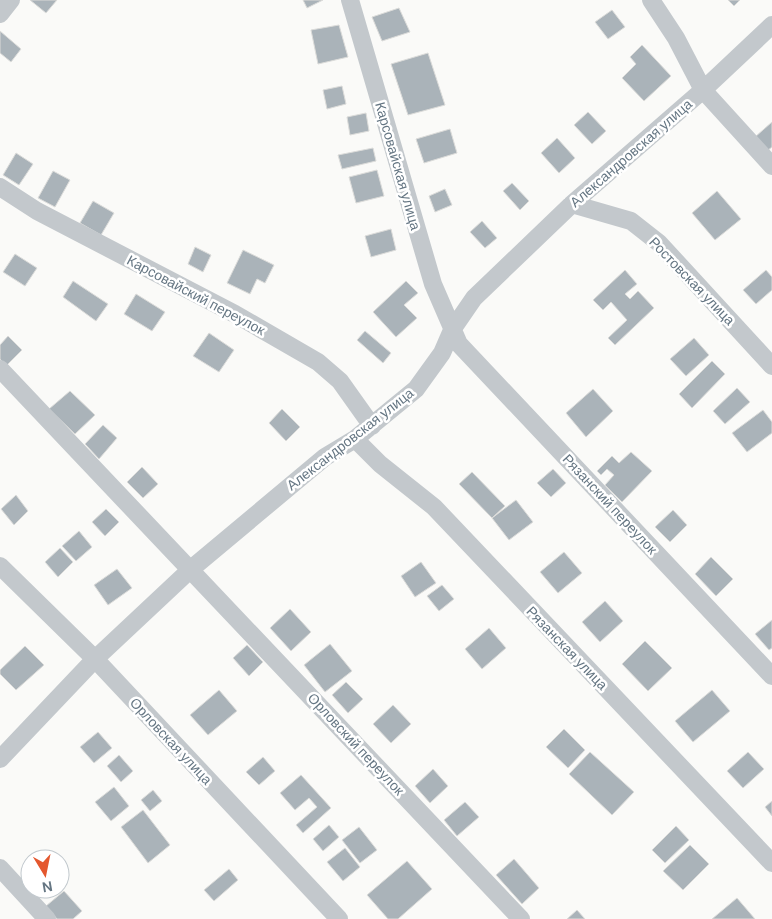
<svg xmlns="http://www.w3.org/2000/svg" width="772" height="919" font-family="'DM Sans',sans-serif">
	<rect width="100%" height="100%" fill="#fafaf8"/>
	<path fill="#aab3b9" stroke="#dcdcda" d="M30,0H57L46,13Z
		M303,0H323L307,8Z
		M728,0H740L734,6Z
		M399,8L410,32L382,41L372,17Z
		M612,10L625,27L608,39L595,22Z
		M339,25L348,57L318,64L311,30Z
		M0,31L21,49L11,62L0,53Z
		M642,45L671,76L644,101L622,78L636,64L630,57Z
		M428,53L445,105L408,115L391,64Z
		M342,86L346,104L327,109L323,90Z
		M588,112L606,131L592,144L574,125Z
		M366,113L369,131L350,135L347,117Z
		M772,122V147L767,151L755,137Z
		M450,129L457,153L424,163L416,139Z
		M557,138L575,158L559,173L541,153Z
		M373,148L376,161L342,169L338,155Z
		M16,153L33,164L19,185L3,175Z
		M377,170L384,196L356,203L349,177Z
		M53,171L70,180L55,207L38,198Z
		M512,183L529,201L520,210L503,191Z
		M445,189L452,205L435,212L429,196Z
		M717,191L741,219L715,240L692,213Z
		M93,201L114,213L101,235L80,223Z
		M482,221L497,238L485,248L470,232Z
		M391,229L396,250L371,257L365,236Z
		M195,247L211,255L203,272L188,264Z
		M243,250L274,265L265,283L257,279L250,294L227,283Z
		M15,254L37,268L25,286L3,272Z
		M625,270L637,284L625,294L630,299L638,291L654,308L615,345L608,338L627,320L611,302L603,310L593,300Z
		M766,270L772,277V290L756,304L743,290Z
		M73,281L108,304L96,321L63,297Z
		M406,281L418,293L404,305L417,318L396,337L373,312Z
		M136,294L165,312L152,331L124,314Z
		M365,331L391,353L383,363L357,340Z
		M209,333L234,350L219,372L193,356Z
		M8,336L22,350L6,366L0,359V345Z
		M694,338L709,355L686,376L670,359Z
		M712,361L725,374L692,408L679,394Z
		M737,388L750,402L725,424L713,411Z
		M593,389L613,411L586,437L566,413Z
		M70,391L95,415L75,434L49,409Z
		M282,409L300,427L286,441L269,423Z
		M763,410L772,422V433L747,452L732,433Z
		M103,425L117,438L99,459L85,444Z
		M631,452L652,471L622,502L605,485L614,475L607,469L601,475L597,471L612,456L619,463Z
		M142,467L158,484L143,498L127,482Z
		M553,469L566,483L551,497L537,483Z
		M472,472L505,506L492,518L459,484Z
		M16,495L28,511L14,525L1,509Z
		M516,500L533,522L509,540L492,518Z
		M106,509L119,522L105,536L92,522Z
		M673,510L687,525L670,542L655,527Z
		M79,531L92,547L76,561L62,546Z
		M60,548L73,562L58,577L45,562Z
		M564,552L582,573L558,593L540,572Z
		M711,557L733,579L716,596L695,574Z
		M421,562L436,583L415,597L401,576Z
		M117,569L132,588L108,605L94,585Z
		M442,585L454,599L439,611L427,596Z
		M605,601L623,621L600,642L582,622Z
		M290,609L311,632L291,651L270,628Z
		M772,620V648L769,650L755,634Z
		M489,628L506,648L482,669L465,649Z
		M645,641L672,668L648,691L622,664Z
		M330,644L352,671L325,692L304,665Z
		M247,645L263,662L249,676L233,658Z
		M25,646L44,665L16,690L0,674V670Z
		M346,682L363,699L348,713L332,695Z
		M219,690L237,711L208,735L190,715Z
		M712,690L730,711L693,742L675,721Z
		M393,705L411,724L391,743L373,724Z
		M564,729L585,750L568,768L546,747Z
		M98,732L112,748L94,763L80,747Z
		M590,752L634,792L612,815L569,774Z
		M748,752L764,769L743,788L727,771Z
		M119,755L133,771L121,782L107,766Z
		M263,757L275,771L259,785L246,772Z
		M433,769L448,786L430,803L415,786Z
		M301,775L331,808L303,833L296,825L317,807L309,798L295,810L280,793Z
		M114,787L129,806L111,821L95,802Z
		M153,790L162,801L150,811L141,800Z
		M772,801V816L765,807Z
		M465,802L479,817L457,836L444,820Z
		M143,810L170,845L148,863L121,827Z
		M329,825L339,837L323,851L313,839Z
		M676,826L689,840L665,863L652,850Z
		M359,827L377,850L360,863L342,840Z
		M690,845L709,864L683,890L663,871Z
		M345,848L360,867L343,881L327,862Z
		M514,859L539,888L522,904L496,875Z
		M407,861L432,889L398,919H388L367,895Z
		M229,869L238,880L214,901L204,890Z
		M64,891L82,911L73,919H57L46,906Z
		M737,898L755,919H712Z
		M577,910L585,919H567Z"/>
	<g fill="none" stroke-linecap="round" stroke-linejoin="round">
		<path stroke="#c3c8cc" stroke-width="18" d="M350,0L433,284L459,344L772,676
			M651,0L676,38L703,90L772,166
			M0,14L11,0
			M0,187L37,211L235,314L318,362L340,381L372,426
			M572,204L631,221L659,243L772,366
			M0,369L521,919
			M355,439L380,464L434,507L772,863
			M0,566L95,659L339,919
			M0,759L95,659L191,569L325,457L355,439L416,389L442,353L452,330L474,298L572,204L703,90L772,25
			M0,868L47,919"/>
	</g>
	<g text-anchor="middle" stroke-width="5" stroke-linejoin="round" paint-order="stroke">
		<g font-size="14" fill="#657683" stroke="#fff">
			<text transform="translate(631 153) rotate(-41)" y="5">Александровская улица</text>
			<text transform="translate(398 166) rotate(74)" y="5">Карсовайская улица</text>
			<text transform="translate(692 281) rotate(46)" y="5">Ростовская улица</text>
			<text transform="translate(196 295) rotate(28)" y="5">Карсовайский переулок</text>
			<text transform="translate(350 439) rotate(-38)" y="5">Александровская улица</text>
			<text transform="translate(610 504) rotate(47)" y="5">Рязанский переулок</text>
			<text transform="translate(567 648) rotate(46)" y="5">Рязанская улица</text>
			<text transform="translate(171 741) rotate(47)" y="5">Орловская улица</text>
			<text transform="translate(356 744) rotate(47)" y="5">Орловский переулок</text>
		</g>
	</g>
	<g transform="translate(45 874) rotate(170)"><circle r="24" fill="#ffffff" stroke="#c1c8cd"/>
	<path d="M0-4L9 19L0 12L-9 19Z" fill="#e4572e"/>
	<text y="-8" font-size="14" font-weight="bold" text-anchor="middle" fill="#657683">N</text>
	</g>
</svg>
